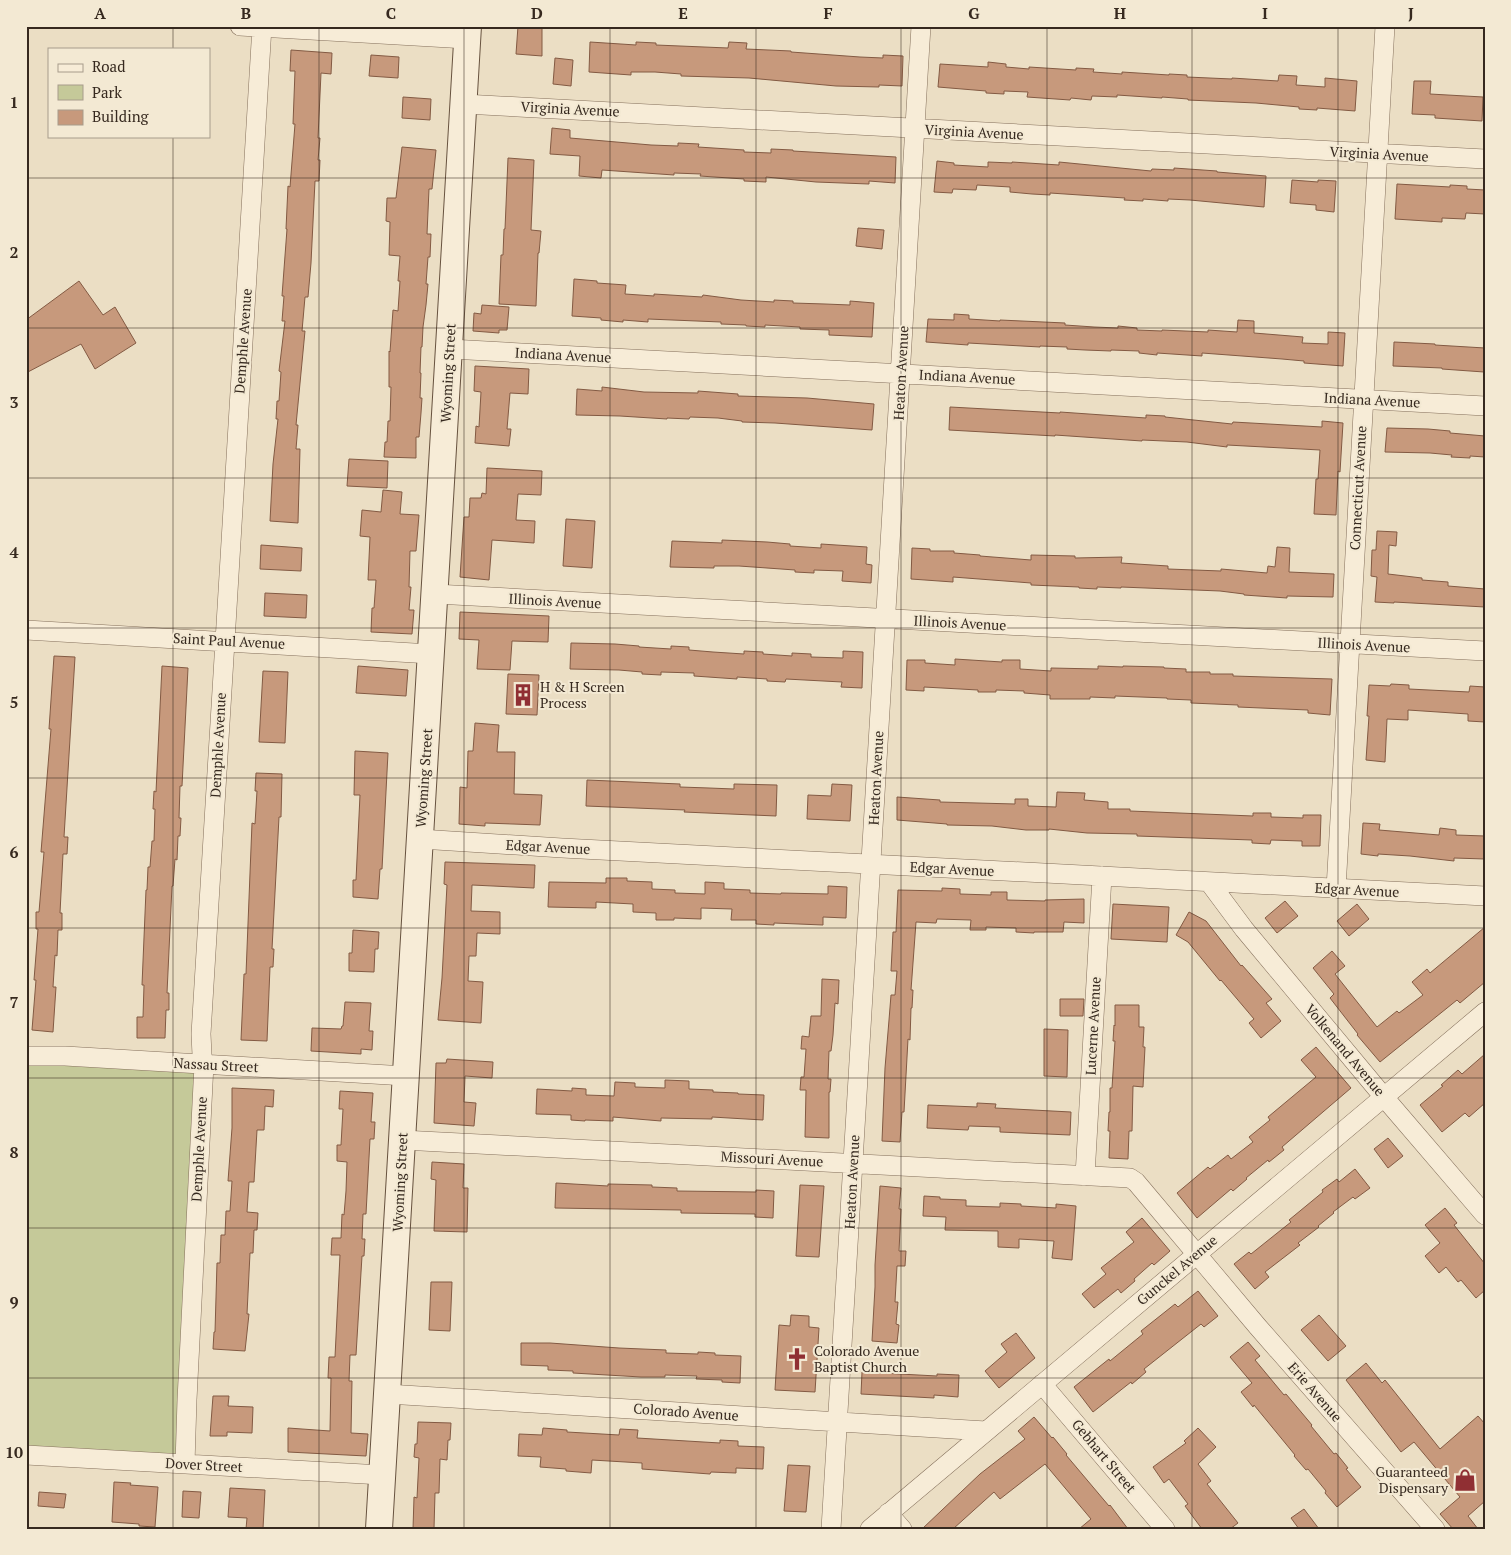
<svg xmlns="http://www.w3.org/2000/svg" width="1511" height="1555" font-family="'PT Serif',serif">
	<rect width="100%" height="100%" fill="#ebdec4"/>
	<path fill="#c5c999" d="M26,1056L204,1064L185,1464L26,1455Z"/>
	<path fill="#c7997c" stroke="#835a43" d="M518,26H542V56L516,54Z
		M590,42L636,45V42L656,43V45L728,48L729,42L747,43L746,49L791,51V52L860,57L883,58V55L903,56L902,86L879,85V87L836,86L749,78L681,76V74L655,72H631V75L589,72Z
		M291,50L332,53L331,74L321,73L318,138H320L318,160H320L319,181H315L311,263L308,297H305L302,331H305L296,425H298L296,449H300L298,523L270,521L273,464L278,419H276L277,401H279L281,372L279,371L285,321H282L284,296H282L287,229H286L288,186L290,187L295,124H293L295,71H290Z
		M371,55L399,57L398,78L369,76Z
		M555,58L573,60L571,86L553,84Z
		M988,62L1006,64V67L1029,69V67L1076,70V68L1094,69L1093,72L1122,74V72L1169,75V74L1187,75V77L1232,79V78L1278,81L1279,75L1297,76L1296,85L1325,87V78L1357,81L1355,111L1317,108V110L1299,109V107L1256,103L1188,100V99L1162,97V98L1117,95V97L1092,96L1091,100L1071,98L1070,100L1027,97L1028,92L1004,91V94L986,93V91L938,87L940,64L988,67Z
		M1414,81H1431L1430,94L1483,97L1482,121L1435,118V115L1412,114Z
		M403,97L431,99L430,120L402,118Z
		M552,128L570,130V138L651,145L678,146V143L699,144L698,147L744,150V152L771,153V149L793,150V151L896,157L895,183L869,181V184L816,182L766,177V182L744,181V179L700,176L701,174L674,173V175L602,170L601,178L579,176L580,156L550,154Z
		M402,147L436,150L432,189H429L427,234H431L430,257H428L426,284H428L426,305L423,327L422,347H421L420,373H421L420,398H422L421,413L419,437H416V458L384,457L385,442H387L388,421H390L391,387H389V351L390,352L393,310L398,311L400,281H398L400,256L389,255L390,222L386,221L387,198H396Z
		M508,158L534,160L531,230L541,231L539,253H538L536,306L499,304L501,255H503L504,229H505Z
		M937,161L954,163V165L988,167V162L1012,163V162L1059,165V162L1151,171L1152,169L1174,170V168L1217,171V172L1266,176L1264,207L1190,200L1168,199V201L1143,199V201L1124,200L1125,198L1050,193V195L1032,194L1010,192V187L977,185L976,190L953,189L952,193L934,192Z
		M1292,180L1318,182V180L1336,181L1334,212L1316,210V205L1290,203Z
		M1397,184L1450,187V185L1467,186V189L1485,190V214L1466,213L1465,219L1442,218V222L1395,219Z
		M858,228L884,230L882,249L856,246Z
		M574,279L597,281V283L626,285L625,294L654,296V294L702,297L703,295L741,300L774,302V300L793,301V303L825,304L850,305V301L874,303L872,337L829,335V330L800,329V327L765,325V327L746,326V325L721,324V322L648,319V322L623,320V322L601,320V318L572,316Z
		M79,281L103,315L115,307L136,343L95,369L81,344L26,373V320Z
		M482,305L509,307L507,330H499V333L473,331L474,313L481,314Z
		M954,314L969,315V319L1000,321V320L1065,323V325L1094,327L1118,328V326L1137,328V330L1162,331V330L1208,332V330L1237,332L1238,320L1254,321V333L1303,337L1302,343L1328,344V332L1345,333L1343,366L1304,363V361L1282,359L1202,353V356L1157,353V355L1139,353V351L1111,350V351L1085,350L1067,349V347L1040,346V347L968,343V345L926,342L928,319L954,320Z
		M1394,342L1435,344V345L1485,348L1484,372L1442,369V368L1393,366Z
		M475,366L529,369L528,394L510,393L507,429H511L509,446L475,443L476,426L479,427L481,392L474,391Z
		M602,387L644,392L698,393V391L738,394V396L807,398L874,404L872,430L775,423L742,422V421L718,418L690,417L689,419L667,418V419L620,416L576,415L577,389L602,391Z
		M950,407L1060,413V412L1146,418V415L1165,416V417L1232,424L1233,422L1322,427V421L1343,423L1340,472L1338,471L1336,515L1314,514L1316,479H1318L1320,450L1227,445V447L1187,442L1142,440V441L1055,435V436L949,430Z
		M1387,428L1428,429L1450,431V433L1485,436V457L1470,456V458L1451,457L1452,455L1430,453L1385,452Z
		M349,459L388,461L387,488L347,486Z
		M487,468L542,471L541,495L518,494L516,520L535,521L534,543L492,540L489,580L460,577L464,517H469L470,498H481L482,493L486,494Z
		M383,490L402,492L400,514L419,515L416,551H410L409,587H411L409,610H414L412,634L371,632L372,608H374L376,580H368L370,537L360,536L362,510L381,512Z
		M566,519L595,521L592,568L563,566Z
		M1377,531L1397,532L1396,546L1389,545L1388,574L1422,578V580L1448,582V586L1485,589V607L1394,602V603L1375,602L1377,577L1371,576L1372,550H1376Z
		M722,540L767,542L790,544V546L821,548V544L867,547L866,564L872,565L871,583L842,581L843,571L814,570V573L795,572V570L739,566H714V568L670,567L672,541L722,543Z
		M261,545L302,548L301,571L260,569Z
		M1277,547L1290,548L1289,572L1334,574L1333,597L1287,596V598L1244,595V594L1220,591L1121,587V588L1097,587V589L1079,588V587L1031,585V583L953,577V582L911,579L912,548L930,549V551H954V553L980,555V556L1031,560V555L1075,556V558L1122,557L1121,563L1168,566V569L1221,571V569L1267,573L1268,566L1275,567Z
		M265,593L307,595L306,618L264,616Z
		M460,612L549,616L548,642L512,641L510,670L477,669L479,640L459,639Z
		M571,643L615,644L639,646V647L671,649V646L689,647V650L713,652L744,654V651L763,652V654L792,656V653L811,654V657L843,658V651L863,652L862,688L841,687L842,682L786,679L785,682L767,681V679L737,677V679L694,676V673L661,672V675L642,674V672L619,670L570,669Z
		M54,656L75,657L64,837H68L67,854H63L60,913H62V930H58L57,956L55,955L53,987H56L53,1032L32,1030L36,980H34L38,929H36V912H39L44,852H41L51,729H49Z
		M955,659L1002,662V660H1020V669L1051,671V668L1098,669V666L1123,667V666L1164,667V668L1186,669V672H1210V674H1233V676L1332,679L1330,715L1308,713V710L1238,707V705L1191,703V700L1167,699V698L1115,696V698L1090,697V699H1050V695L1024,693V691L996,690V692H978V690L924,687V691L906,690L907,660H925V663L955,665Z
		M162,666L188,668L182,786H180L179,818H181L180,836H178L177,860L175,859L173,886H172L167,993H169V1010H166L165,1038H137V1017H143L144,985H142L146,890H147L148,867H150L152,841H154L155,809H153L154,791L156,792Z
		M358,666L408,670L406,696L356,693Z
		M263,671L288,672L285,743L259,742Z
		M508,674L539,675L537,715L506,714Z
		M1391,684L1409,685V689L1469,692L1470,686L1485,687V722L1468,721V714L1408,710V720L1387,719L1385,762L1366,760L1369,716H1367L1369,685L1390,686Z
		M475,723L499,725L497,752H515L514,794L542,795L540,825L485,823V826L459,824L460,787L467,788L468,751H473Z
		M355,751L388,753L382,869H380L378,899L353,897V880H356L360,795H354Z
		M256,773L282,774L281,817H279L272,949H274L273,967H270L267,1041L241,1040L244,974H246L252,823L255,824L257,791H255Z
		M587,780L680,784V787L709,788L734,789V784L777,785L776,816L684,812L685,810L586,806Z
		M832,784L852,785L850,821L807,819L808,795L831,796Z
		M1057,792L1085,793L1084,800L1108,802V809H1130V811L1253,816V813H1271V817L1303,818V815H1321L1320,846H1302V841L1271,840L1270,844L1252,843V840L1137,836V834L1087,833L1049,829V830H1026L992,826L947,825V824L897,820V797L940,800V802L1015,804V799H1028V806L1056,807Z
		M1363,823L1380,824L1379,830L1439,835L1440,828L1456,830V835L1485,836V859L1454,858V861L1410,856L1378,854V856L1361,854Z
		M445,862L535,865L534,888L472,885L471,911L500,912V934L477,933L476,956H469L468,981L483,982L481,1023L438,1020L442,978L447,885L444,884Z
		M606,878H627V881L652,882V889L675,890V893L705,894V882L724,883V889L750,890V893L781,894V893L828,894V886L847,887L846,918L823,917V925L774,923V925L756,924V920H731L732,909L701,908V919L674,918V920H656V913L633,912V904L596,902V908L548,907L549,882L606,883Z
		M942,888L960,889V894L991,895V892H1007V900L1045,901V900L1084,899V923L1064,922L1063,932H1034V933L1016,932V928L986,927V930H970L971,920L937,919L936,923L916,922L911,990H913L912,1008H911L910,1040L908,1039L904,1112H902L900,1142L882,1141L885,1068L889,1020L891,995H895L897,971H891L893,932H896L898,890L942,891Z
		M1285,901L1298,916L1277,933L1265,918Z
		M1113,904L1169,907L1167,942L1111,939Z
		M1357,904L1369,919L1349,936L1337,921Z
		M1189,912L1206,921L1241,966L1242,965L1272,999L1266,1003L1281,1021L1261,1038L1249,1023L1254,1019L1221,980L1220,981L1188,942L1176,935Z
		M1485,927V982L1460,1003L1457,1000L1380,1062L1357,1035L1358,1034L1330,998L1334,994L1313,968L1332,951L1345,966L1335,974L1377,1027L1397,1011L1399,1013L1423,995L1412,982L1427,969L1430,973Z
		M353,930L379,932L378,949H375L374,972L349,971V953H352Z
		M822,979L839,980L838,1004L835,1003L833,1035L831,1051H829L828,1079H831L830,1092H829V1138L805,1137L806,1090H800L801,1077H804L806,1049H801L802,1036L809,1037L811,1016H821Z
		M1060,999H1084L1083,1016H1060Z
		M345,1002L371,1003L369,1031H373L372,1050L361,1049V1054L311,1051L312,1028L341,1029L342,1026H343Z
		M1115,1005H1139V1027H1144L1143,1047H1145L1143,1087L1133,1086L1132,1131H1129L1128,1159L1109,1158L1110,1131H1108L1109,1112H1110V1088H1112L1115,1041H1113L1114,1025L1115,1026Z
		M1044,1029L1068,1030L1067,1077L1044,1076Z
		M1316,1047L1351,1088L1282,1147L1284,1150L1269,1162L1268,1160L1246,1178L1247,1179L1233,1191L1231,1189L1197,1218L1177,1193L1208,1167L1210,1169L1228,1155L1231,1159L1253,1142L1249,1137L1270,1120L1268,1117L1316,1077L1301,1060Z
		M1485,1054V1103L1469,1117L1465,1113L1442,1132L1420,1105L1443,1086L1441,1085L1458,1070L1462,1074Z
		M447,1059L493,1062L492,1078L465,1076L464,1102L476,1103L474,1126L434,1123L436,1063H446Z
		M665,1080L689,1081V1089L713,1090V1092L738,1093V1094L764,1095L763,1120L712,1117V1119L661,1118V1121L613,1117V1121L585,1120V1121L571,1120V1115L536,1114L537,1089L572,1091V1088L586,1089V1095L614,1096L615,1082L635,1083V1087L665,1088Z
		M232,1088L274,1090L273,1107L265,1106L264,1130H257L254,1182H249L247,1212L258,1213L257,1230H254L253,1253H250L247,1314H249L245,1351L213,1349L214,1332H215L217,1263H220L221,1235H225L226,1211H230L232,1181H228L232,1128Z
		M340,1091L373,1093L371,1122H375L374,1139H370L366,1214H363L362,1239H365L364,1256H362L356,1355H350L349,1381H352L351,1433L368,1434L366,1456L288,1452V1428L330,1431L331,1378H328L329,1357H335L340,1255H331L332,1238H341L342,1214L344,1215L346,1191L347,1162L337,1161V1145H341L343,1109H339Z
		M977,1103L996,1104L995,1108L1071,1112L1070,1135L1000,1132V1127L969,1126L968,1130L927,1128L928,1105L977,1107Z
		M1388,1138L1403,1156L1388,1168L1374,1149Z
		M432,1162L464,1164L463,1188H468L467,1232L434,1231L436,1180L431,1179Z
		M1355,1169L1370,1188L1355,1199L1353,1197L1333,1212L1334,1213L1318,1226L1319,1227L1298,1243L1300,1245L1265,1272L1269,1277L1255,1289L1234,1264L1249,1252L1251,1254L1291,1222L1289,1220L1323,1192L1322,1190L1337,1179L1339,1182Z
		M556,1183L608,1186V1184L652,1185V1187L677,1188V1191L756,1192V1190L774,1191L773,1218L755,1217V1214L681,1213V1210L555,1208Z
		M800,1185L824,1186L819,1257L796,1256Z
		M880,1186L901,1188L899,1209H901L899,1251H906L905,1266H897L895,1302H898L896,1324L899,1325L897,1343L872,1341L875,1287V1265Z
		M924,1196L940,1197V1199L966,1200V1206L1000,1207V1203L1021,1204V1206L1056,1208V1204L1076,1206L1072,1260L1052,1258L1054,1241L1019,1239V1248L998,1247V1231L945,1230L946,1217L923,1216Z
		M1445,1208L1457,1223L1454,1225L1485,1264V1290L1476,1298L1461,1280L1458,1282L1446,1267L1439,1273L1425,1256L1440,1243L1425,1225Z
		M1142,1218L1170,1251L1154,1265L1152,1263L1134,1279L1135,1281L1121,1293L1118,1289L1094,1308L1082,1294L1106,1274L1101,1268L1134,1242L1126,1232Z
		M431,1282H452L450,1331L429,1330Z
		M1198,1291L1218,1316L1204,1327L1201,1324L1144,1369L1146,1372L1132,1384L1131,1382L1093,1412L1074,1387L1109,1359L1110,1361L1143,1334L1141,1331L1175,1304L1178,1307Z
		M791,1315L809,1316V1327L819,1328L815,1392L775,1390L779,1325L790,1326Z
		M1319,1315L1346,1346L1328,1361L1301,1330Z
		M1016,1333L1035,1358L999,1388L985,1371L1007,1352L1001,1344Z
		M1248,1342L1260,1356L1255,1360L1284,1395L1286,1394L1312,1425L1311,1426L1334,1454L1336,1453L1348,1468L1346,1469L1361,1487L1337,1507L1325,1493L1326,1491L1308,1469L1306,1470L1294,1456L1295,1455L1254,1405L1253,1407L1241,1392L1252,1383L1230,1357Z
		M521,1343H550L619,1348L666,1350V1353L698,1354V1352L715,1353V1355L741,1356L740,1383L722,1382V1380L696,1379L697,1376L665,1375V1377H641L573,1373V1371L548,1370V1366L521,1365Z
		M1366,1363L1382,1383L1385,1380L1440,1449L1478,1416L1485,1424V1501L1468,1516L1478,1529H1453L1440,1514L1460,1497L1414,1442L1401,1452L1346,1380Z
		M862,1372L937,1376V1374L959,1375L958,1397L934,1395V1398L861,1394Z
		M213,1396H229L228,1406L253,1407L252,1433L227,1432V1436H210Z
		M1034,1417L1052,1438L1053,1437L1067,1454L1066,1455L1109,1506L1110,1505L1128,1529H1079L1091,1519L1045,1464L1000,1499L994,1492L953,1529H922L980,1474L1025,1439L1018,1431Z
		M418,1422L451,1423L450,1440H448L447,1460L440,1459L439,1493H435L434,1529H413L414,1497L417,1498L419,1458L414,1457L415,1444H417Z
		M543,1428L567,1430V1432L619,1435L620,1429L638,1430L637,1438L720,1443V1440L738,1441V1446L764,1447L763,1469L736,1468V1473L711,1472L710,1474L642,1469V1463L592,1460L591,1473L566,1471V1469L540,1467L541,1457L518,1456L519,1434L542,1435Z
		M1198,1428L1216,1447L1198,1464L1211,1481L1207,1484L1238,1523L1230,1529H1202L1185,1506L1188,1504L1169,1479L1164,1483L1153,1467L1186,1443L1184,1441Z
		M788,1465L810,1466L806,1512L784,1511Z
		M114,1482L131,1483L130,1485L158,1487L155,1527L139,1526V1524L112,1522Z
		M230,1488L265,1490L263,1529H246L247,1518L228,1517Z
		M183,1491L201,1492L199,1518L182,1517Z
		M39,1492L66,1494L64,1508L38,1506Z
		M1304,1509L1319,1529H1299L1291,1518Z"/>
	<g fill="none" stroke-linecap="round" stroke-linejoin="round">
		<defs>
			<path id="street" d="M240,26L467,39
				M464,104L1485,159
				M450,349L1485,406
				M435,594L1485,651
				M26,630L431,654
				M420,839L562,848L1485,896
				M1209,882L1244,929L1383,1096L1485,1215
				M1336,889L1385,26
				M26,1056H65L406,1076
				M402,1140L1130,1178L1136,1182L1258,1327L1435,1529
				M1085,1176L1102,876
				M1042,1384L1165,1529
				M387,1394L986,1431
				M26,1455L382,1475
				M185,1464L187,1400L204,1064L202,1055L201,1034C221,698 243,362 262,26
				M888,1513L902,1529
				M831,1529L921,26
				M870,1529L1485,1012"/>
			<path id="secondary" d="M379,1529L468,26"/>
		</defs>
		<use href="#street" stroke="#85705c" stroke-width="20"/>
		<use href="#secondary" stroke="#67523f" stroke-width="28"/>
		<use href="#street" stroke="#f7ecd7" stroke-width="19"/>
		<use href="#secondary" stroke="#f7ecd7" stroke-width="26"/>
	</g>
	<path fill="none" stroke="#36291f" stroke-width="1" stroke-opacity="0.55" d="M173,26V49M319,26V1529M464,26V1529M610,26V1529M756,26V1529M901,26V1529M1047,26V1529M1192,26V1529M1338,26V1529M173,136V1529M26,178H1485M26,328H1485M26,478H1485M26,628H1485M26,778H1485M26,928H1485M26,1078H1485M26,1228H1485M26,1378H1485"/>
	<defs>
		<symbol id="building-bare" viewBox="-9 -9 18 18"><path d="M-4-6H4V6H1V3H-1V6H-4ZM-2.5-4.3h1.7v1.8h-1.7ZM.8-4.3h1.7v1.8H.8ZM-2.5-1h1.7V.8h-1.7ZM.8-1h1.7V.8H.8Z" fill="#902f33" stroke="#f3e9d3" stroke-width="2.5" paint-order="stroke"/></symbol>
		<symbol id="church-bare" viewBox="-9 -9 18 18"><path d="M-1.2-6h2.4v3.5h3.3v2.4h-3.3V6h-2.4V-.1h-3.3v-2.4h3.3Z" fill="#902f33" stroke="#f3e9d3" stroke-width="2.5" paint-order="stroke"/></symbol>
		<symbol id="shop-bare" viewBox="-9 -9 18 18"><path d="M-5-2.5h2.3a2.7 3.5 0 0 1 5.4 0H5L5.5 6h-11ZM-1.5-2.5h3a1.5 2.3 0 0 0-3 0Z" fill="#902f33" stroke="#f3e9d3" stroke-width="2.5" paint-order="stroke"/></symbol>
	</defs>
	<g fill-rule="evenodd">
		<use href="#building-bare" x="507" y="679" width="32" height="32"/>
		<use href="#church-bare" x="781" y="1343" width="32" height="32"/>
		<use href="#shop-bare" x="1449" y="1464" width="32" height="32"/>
	</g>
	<g text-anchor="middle" stroke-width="4" stroke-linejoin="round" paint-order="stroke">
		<g font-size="14" fill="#36291f" stroke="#f3e9d3">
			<text transform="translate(570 109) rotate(3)" y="5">Virginia Avenue</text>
			<text transform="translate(974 132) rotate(3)" y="5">Virginia Avenue</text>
			<text transform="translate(1379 154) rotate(3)" y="5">Virginia Avenue</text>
			<text transform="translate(243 341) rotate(-86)" y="5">Demphle Avenue</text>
			<text transform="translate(563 355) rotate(3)" y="5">Indiana Avenue</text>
			<text transform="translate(448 373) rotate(-87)" y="5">Wyoming Street</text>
			<text transform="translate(901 373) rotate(-87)" y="5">Heaton Avenue</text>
			<text transform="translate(967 377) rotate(3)" y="5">Indiana Avenue</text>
			<text transform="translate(1372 400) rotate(3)" y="5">Indiana Avenue</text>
			<text transform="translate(1358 488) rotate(-87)" y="5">Connecticut Avenue</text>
			<text transform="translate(555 601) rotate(3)" y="5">Illinois Avenue</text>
			<text transform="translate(960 623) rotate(3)" y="5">Illinois Avenue</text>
			<text transform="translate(229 641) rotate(3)" y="5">Saint Paul Avenue</text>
			<text transform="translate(1364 645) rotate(3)" y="5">Illinois Avenue</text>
			<text transform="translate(218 745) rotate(-87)" y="5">Demphle Avenue</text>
			<text transform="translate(424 778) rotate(-86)" y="5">Wyoming Street</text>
			<text transform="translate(876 778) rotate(-87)" y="5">Heaton Avenue</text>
			<text transform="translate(548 847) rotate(3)" y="5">Edgar Avenue</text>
			<text transform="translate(952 869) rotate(3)" y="5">Edgar Avenue</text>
			<text transform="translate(1357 890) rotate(3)" y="5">Edgar Avenue</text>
			<text transform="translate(1093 1026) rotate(-87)" y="5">Lucerne Avenue</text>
			<text transform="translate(1345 1050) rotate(50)" y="5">Volkenand Avenue</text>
			<text transform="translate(216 1065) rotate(3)" y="5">Nassau Street</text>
			<text transform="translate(199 1149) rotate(-87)" y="5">Demphle Avenue</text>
			<text transform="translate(772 1159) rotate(3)" y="5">Missouri Avenue</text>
			<text transform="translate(400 1182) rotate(-87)" y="5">Wyoming Street</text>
			<text transform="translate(852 1182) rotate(-87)" y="5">Heaton Avenue</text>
			<text transform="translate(1177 1270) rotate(-40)" y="5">Gunckel Avenue</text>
			<text transform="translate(1315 1392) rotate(49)" y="5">Erie Avenue</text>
			<text transform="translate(686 1412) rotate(4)" y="5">Colorado Avenue</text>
			<text transform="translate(1104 1456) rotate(50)" y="5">Gebhart Street</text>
			<text transform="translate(204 1465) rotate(3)" y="5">Dover Street</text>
		</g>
		<g font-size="14" fill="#36291f" stroke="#f3e9d3" text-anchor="start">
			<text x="540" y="692">H &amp; H Screen<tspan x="540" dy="16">Process</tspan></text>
			<text x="814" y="1356">Colorado Avenue<tspan x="814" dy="16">Baptist Church</tspan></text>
			<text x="1448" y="1477" text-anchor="end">Guaranteed<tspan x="1448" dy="16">Dispensary</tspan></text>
		</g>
	</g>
	<rect width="1511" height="1555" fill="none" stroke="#f3e9d3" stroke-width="55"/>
	<rect x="48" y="48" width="162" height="90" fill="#f3e9d3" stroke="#a79c8b"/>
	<rect x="58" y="64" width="25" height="8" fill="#f7ecd7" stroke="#a79c8b"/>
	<text x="92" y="72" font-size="15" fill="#36291f">Road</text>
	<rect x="58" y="85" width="25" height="15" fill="#c5c999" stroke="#a79c8b"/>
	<text x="92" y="98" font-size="15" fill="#36291f">Park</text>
	<rect x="58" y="110" width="25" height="15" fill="#c7997c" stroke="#a79c8b"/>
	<text x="92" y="122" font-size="15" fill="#36291f">Building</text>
	<rect x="28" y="28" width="1456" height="1500" fill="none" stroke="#36291f" stroke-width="2"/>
	<g font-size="16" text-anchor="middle" font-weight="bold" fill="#36291f">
		<text x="100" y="19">A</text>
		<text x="246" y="19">B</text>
		<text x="391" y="19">C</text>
		<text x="537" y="19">D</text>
		<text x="683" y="19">E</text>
		<text x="828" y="19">F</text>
		<text x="974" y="19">G</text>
		<text x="1120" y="19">H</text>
		<text x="1265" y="19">I</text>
		<text x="1411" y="19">J</text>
		<text x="14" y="108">1</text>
		<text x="14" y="258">2</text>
		<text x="14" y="408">3</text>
		<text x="14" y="558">4</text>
		<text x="14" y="708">5</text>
		<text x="14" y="858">6</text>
		<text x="14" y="1008">7</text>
		<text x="14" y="1158">8</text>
		<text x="14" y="1308">9</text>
		<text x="14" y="1458">10</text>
	</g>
</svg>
